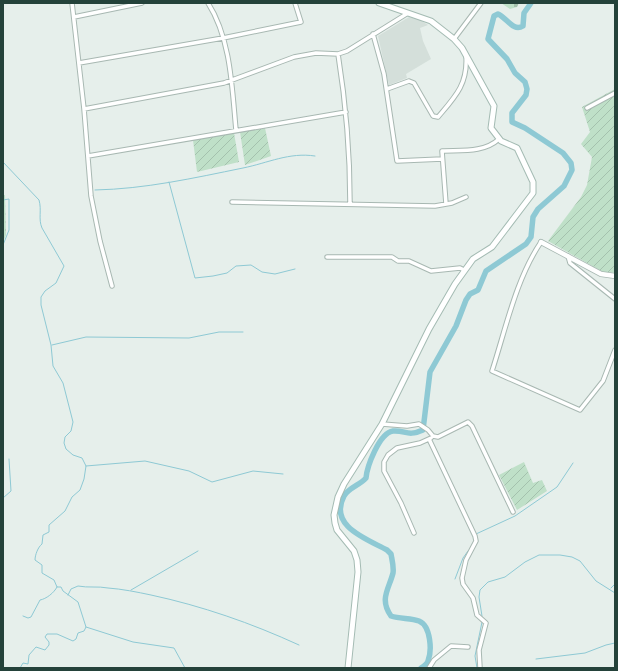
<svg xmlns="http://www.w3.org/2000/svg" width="618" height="671" font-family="'Exo 2',sans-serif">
	<defs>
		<pattern id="grass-dots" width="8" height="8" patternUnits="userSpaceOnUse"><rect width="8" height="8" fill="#bfe0c8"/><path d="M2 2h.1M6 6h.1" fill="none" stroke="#a4c1ad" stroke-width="1.8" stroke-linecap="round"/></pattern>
		<pattern id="cemetery-stones" width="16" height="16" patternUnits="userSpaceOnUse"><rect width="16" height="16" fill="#bfe0c8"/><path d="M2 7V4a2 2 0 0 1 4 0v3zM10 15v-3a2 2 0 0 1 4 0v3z" fill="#a4c1ad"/></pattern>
		<pattern id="garden-furrows" width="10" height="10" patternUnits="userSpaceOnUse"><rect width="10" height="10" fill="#bfe0c8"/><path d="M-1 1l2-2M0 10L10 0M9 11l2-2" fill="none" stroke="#a4c1ad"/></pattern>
	</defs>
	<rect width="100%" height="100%" fill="#e6efeb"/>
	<path fill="#d4dfda" d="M409,17L420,20L428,25L420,28L423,41L431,59L406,74L407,78L389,85L378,36Z"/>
	<path fill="url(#grass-dots)" d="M3,195H5L6,235L3,242Z"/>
	<path fill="url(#cemetery-stones)" d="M501,3H519L517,7L510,9Z"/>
	<path fill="url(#garden-furrows)" d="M615,89V273L603,272L548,241L581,197L587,185L592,157L581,144L590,132L582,107Z
		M265,128L271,156L245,165L240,132Z
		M234,133L239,162L197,172L193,140Z
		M524,462L533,483L542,480L547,491L517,510L499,475Z"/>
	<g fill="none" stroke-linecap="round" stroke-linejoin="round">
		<path stroke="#8ec9d4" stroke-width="1" d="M3,162L39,200C42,210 38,219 42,228L64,266L56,283L45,291L41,297V305L51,345L53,366L63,383L73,422L71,431L65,437L64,443L66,449L73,455L82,458L86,466L84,479L80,490L72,497L65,511L49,525V532L43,535L42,544C38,547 35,555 35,560L42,565V573L54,580L57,587H61L63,591L78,602L86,627L84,631L78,633L76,639L73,641L57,634H47L45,637L49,642V645L45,650L36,647L29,655L28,664L23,663L20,668
			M169,182L195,278L213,276L227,273L236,266L251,265L262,272L275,274L295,269
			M95,190C145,189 194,178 243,168C268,163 289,152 315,156
			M3,200L9,199V230L3,245
			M52,345L86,337L189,338L219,332H243
			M86,466L145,461L189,471L212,482L253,471L283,474
			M3,498L11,491L9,459
			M476,534L515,516L557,487L573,463
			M455,579L463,558L468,551
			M611,588L615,584
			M131,590L198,551
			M68,595L71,589L78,586C88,588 98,586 108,588C122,589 137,592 151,595C202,606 251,623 299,645
			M23,616L28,618L31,617L40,600C46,599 54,593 57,587
			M482,616L479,597L480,590L488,582L505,577L525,562L539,555H560L572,557L580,561L596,581L615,593
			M86,627L133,642L174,648L185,668
			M536,659L585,653L606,645L615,643
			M477,668L475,656L482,622"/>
		<path stroke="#8ec9d4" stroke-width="5.5" d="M421,668C424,666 427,664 428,661C432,651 431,626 419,621C411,618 400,619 391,616C379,599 389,589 393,573C394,567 392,560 391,554L387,550C367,539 328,526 344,496C348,488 360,485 366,478C367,467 379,433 393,431C406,430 407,437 423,430L430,372L456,326L466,300L470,294L478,290L486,271L526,244L531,237L533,217L538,209L564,186L572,170L571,163L563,153L525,128L512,122V113L526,95L527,89L525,82L515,73L507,59L488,39L494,16L498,14C507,18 513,32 523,26L524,13L531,3"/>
		<defs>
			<path id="minor" d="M72,3L84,109L91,196L100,241L112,286
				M208,3C231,39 232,88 236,130
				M74,17L142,3
				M373,34L384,74L397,161L442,159
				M454,39L481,3
				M338,54C346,104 350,153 350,203
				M79,63L223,38L301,22L295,3
				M387,89L409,81L414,83L433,116L438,117C455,97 468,84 466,56
				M587,108L615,93
				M84,109L224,83L294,57L316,53L338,54L347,51L408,13
				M88,156L346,112
				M232,202L435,206L452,203L466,197
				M446,204L442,151C461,150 484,153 499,139
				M541,242C516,279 506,328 492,371L580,410L603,381L615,350
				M568,256L570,263L615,299
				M327,257H392L398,261H409L431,271L460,268L464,270
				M382,424L407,426L419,424L428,430L433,436L438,437L468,422L472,426L513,512
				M429,439L475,536L476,541L466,560L462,578L463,584L473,598L477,615L486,623L479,650L480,668
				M414,533L401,503L384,471V462L388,455L397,448L420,443L431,438
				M429,668L434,660L451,646L468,647"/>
			<path id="tertiary" d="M541,242L601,274L615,276"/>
			<path id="secondary" d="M348,668L358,572L357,560L354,551L337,530L335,523L334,515L338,497L344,484L382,424L429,329L455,284L473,259L492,247L533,193V182L517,148L501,141L491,128L494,106L462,48L454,39L431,21L379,3"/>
		</defs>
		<use href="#minor" stroke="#a8b8b2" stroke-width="5.5"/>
		<use href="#tertiary" stroke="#a8b8b2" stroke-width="6"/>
		<use href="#secondary" stroke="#a4bbb3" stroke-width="7"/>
		<use href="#minor" stroke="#fff" stroke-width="3.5"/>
		<use href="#tertiary" stroke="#fff" stroke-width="4.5"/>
		<use href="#secondary" stroke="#fff" stroke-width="5"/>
	</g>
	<rect width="618" height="671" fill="none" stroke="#24423a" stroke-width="8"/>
</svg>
